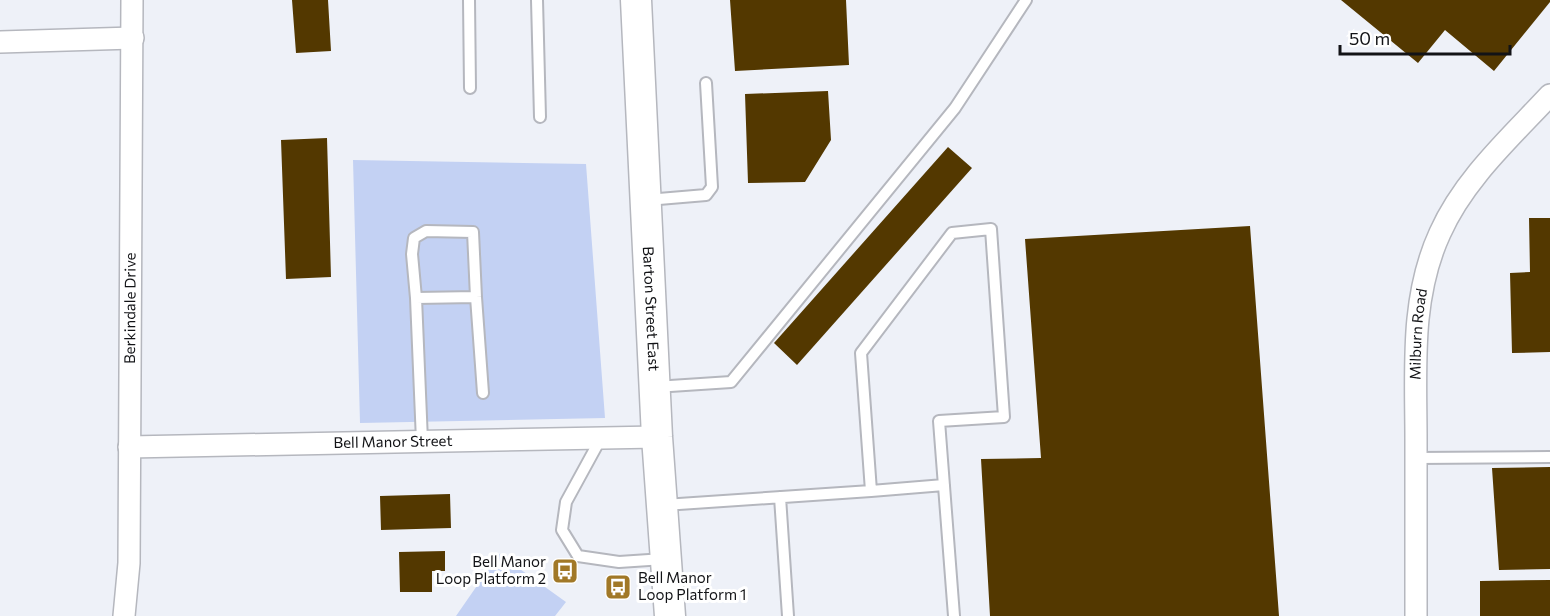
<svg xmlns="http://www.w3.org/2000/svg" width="1550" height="616" font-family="Commissioner,sans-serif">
	<rect width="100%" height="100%" fill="#eef1f8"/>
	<path fill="#c3d1f3" d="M353,160L586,164L605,418L360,423Z
		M499,554L566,602L555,616H456Z"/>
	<path fill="#533800" d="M292,0H328L331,51L296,53Z
		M730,0H846L849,65L735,71Z
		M1341,0H1550V2L1494,71L1445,30L1418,63Z
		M828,91L831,140L805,182L748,183L745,94Z
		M327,138L331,277L286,279L281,140Z
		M948,147L972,168L797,365L774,343Z
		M1529,218H1550V352L1512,353L1510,273L1530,272Z
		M1250,226L1279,616H990L981,459L1041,458L1025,239Z
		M1550,467V569L1499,570L1492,468Z
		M450,494L451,528L381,530L380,496Z
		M445,551V571H432V592H400L399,552Z
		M1550,580V616H1480V581Z"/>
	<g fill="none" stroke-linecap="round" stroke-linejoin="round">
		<defs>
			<path id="service" d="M469,0L470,88
				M537,0L540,117
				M647,200L706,195L712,187L706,83
				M416,298L476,297
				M655,387L731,382L955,108L1026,0
				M601,438L566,502L562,530L578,556L619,562L664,559
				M422,441L416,298L412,254L414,238L426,231L473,232L476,297L483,393
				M1416,458L1550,457
				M871,491L944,485
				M780,497L788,616
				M664,505L871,491L861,353L952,233L991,229L1004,417L939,421L954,616"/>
			<g id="minor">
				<path d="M0,42L133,38"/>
				<path id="s1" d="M129,447L657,437"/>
				<path id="s2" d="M124,616L129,563L132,0"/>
				<path id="s3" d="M1416,616C1416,557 1416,498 1416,439C1416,369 1410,298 1440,233C1464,179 1511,137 1550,95"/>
			</g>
			<g id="secondary">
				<path id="s4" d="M636,0L657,437L670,616"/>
			</g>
		</defs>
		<use href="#service" stroke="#b5b7be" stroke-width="14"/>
		<use href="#minor" stroke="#b5b7be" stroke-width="24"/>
		<use href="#secondary" stroke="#b5b7be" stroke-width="33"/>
		<use href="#service" stroke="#fff" stroke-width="10"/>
		<use href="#minor" stroke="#fff" stroke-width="21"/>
		<use href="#secondary" stroke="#fff" stroke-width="30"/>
	</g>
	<defs>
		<symbol id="bus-square" viewBox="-11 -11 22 22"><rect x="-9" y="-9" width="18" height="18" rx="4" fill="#a17827" stroke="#fff"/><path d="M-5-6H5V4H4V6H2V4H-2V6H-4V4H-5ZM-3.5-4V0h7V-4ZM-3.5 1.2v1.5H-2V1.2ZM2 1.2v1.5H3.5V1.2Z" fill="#fff"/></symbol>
	</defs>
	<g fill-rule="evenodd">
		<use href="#bus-square" x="550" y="556" width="30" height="30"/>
		<use href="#bus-square" x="603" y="572" width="30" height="30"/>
	</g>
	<g text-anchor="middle" stroke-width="6" stroke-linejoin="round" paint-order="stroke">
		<g font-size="15" fill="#121316" stroke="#fff">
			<text dy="5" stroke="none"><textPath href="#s2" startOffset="308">Berkindale Drive</textPath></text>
			<text dy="5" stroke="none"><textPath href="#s4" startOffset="309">Barton Street East</textPath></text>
			<text dy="5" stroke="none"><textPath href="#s3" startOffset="282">Milburn Road</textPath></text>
			<text dy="5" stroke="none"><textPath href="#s1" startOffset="264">Bell Manor Street</textPath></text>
		</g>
		<g font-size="15" fill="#121316" stroke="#fff" text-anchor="end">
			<text x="546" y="567">Bell Manor<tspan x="546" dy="17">Loop Platform 2</tspan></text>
			<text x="638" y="583" text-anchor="start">Bell Manor<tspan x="638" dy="17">Loop Platform 1</tspan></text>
		</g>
	</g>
	<path d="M1340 45v9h170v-9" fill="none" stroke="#121316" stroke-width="3"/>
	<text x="1349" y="45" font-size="18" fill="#121316" stroke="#ffffff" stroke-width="4.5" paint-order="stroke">50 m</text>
</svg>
